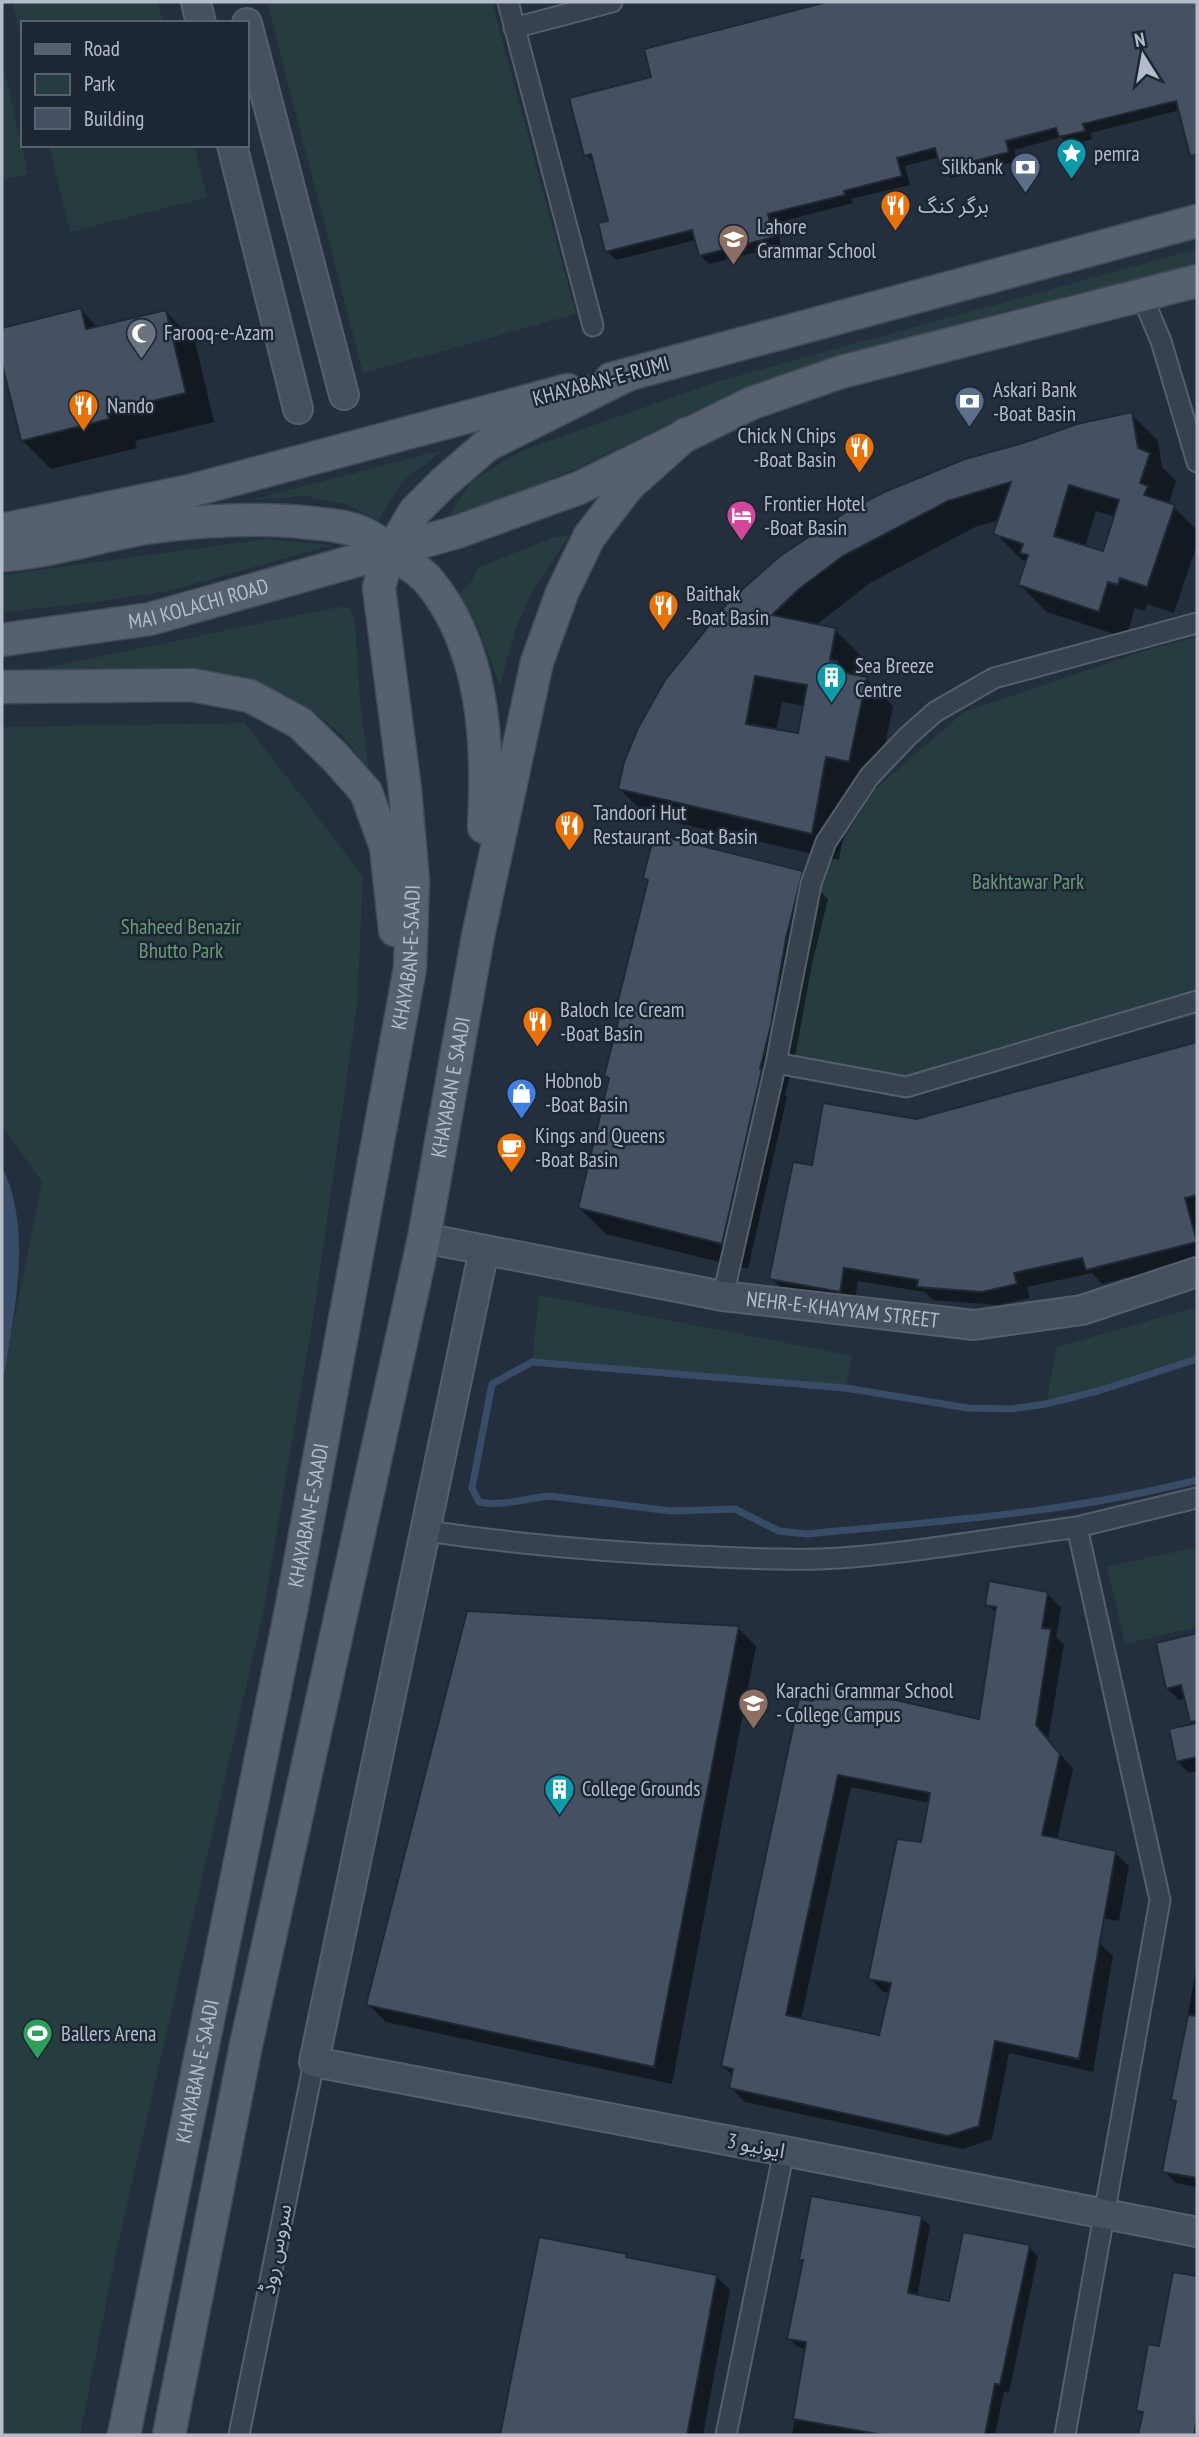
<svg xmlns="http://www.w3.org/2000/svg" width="1199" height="2437" font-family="'PT Sans Narrow','Noto Sans Arabic',sans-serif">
	<rect width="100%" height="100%" fill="#242f3e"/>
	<path fill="#263c3f" d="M12,2H158L163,23H23V43Z
		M267,2H492L576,314L363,373Z
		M2,60L28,174L2,180Z
		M49,145H194L207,197L70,232Z
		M1197,249V266L763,383C740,393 716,401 693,412C613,450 535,493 449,515L472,480L523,450L716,382Z
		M443,450L402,482L378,521L349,505L307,496L251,500Z
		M570,535L532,592L516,628L500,685L479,630L460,594L472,581L477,568L554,537Z
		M267,539L332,545L169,591L79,604L2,612V575Z
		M339,607L350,608L355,620L360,701L369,770L344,737L312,710L282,692L247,679L190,667L25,672Z
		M1197,637V1015L906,1087L787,1075L817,901L831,863L873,791L964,712L1138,653Z
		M245,723L363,876L357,1005L315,1306L263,1613L118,2244L80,2435H2V1381L42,1182L2,1126V727Z
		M539,1295L853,1356L845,1388L532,1362Z
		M1197,1307V1359L1098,1391L1046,1404L1057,1347Z
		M1197,1547V1627L1125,1644L1107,1567Z"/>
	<path fill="#394c67" d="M2,1167C34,1230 13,1319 2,1387Z"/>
	<path fill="#0007" fill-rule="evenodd" d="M830,2H1197V143L1180,110L1091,133L1092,139L1069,145L1061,137L1014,150L1017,161L951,178L942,169L940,157L905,166L910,185L851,199L853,203L776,223L781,246L709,264L700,255L696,240L616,260L607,251L610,222L595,164L586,155L653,78Z
		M81,310L98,328L166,312L195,341L214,422L135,441L137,448L51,469L22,440L2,357V329Z
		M1131,414L1158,441L1162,467L1176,481L1169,503L1197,530V544L1174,613L1147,604L1145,611L1135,608L1126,638L1047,612L1020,585L1028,562L1022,560L995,533L1000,520L975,527L870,583L815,626L835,630L862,657L858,677L866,679L893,706L876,788L853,783L839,860L647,816L620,789L729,604ZM1096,511L1116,517L1105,553L1085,547ZM782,702L805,706L800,735L776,731Z
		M802,873L828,899L812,964L796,1052L785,1095L787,1097L748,1269L606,1234L579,1208L611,1081L606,1076L621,1016L617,1012L649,882L645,878Z
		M1197,1043V1259L1102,1284L1092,1273L1027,1287L1030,1298L998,1305L933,1300L925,1292L858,1281L854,1305L785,1292L771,1278L813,1167L916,1121Z
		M1048,1594L1061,1608L1056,1637L1064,1644L1048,1740L1073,1769L1057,1840L1115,1853L1129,1866L1119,1921L1093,1917L1099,1943L1113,1956L1093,2072L1009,2053L992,2139L963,2149L745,2102L731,2088L733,2076L723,2066L800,1701L981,1721L997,1614L987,1604ZM851,1787L930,1803L922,1844L870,1978L883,1992L891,1993L881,2037L801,2020Z
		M738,1628L756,1646L672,2084L386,2022L368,2004Z
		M1197,1635V1776L1196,1771L1189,1773L1177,1761L1192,1726L1186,1698L1179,1700L1167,1688L1158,1644Z
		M1197,1963V2187L1176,2183L1164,2171L1177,2104L1173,2100Z
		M921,2217L930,2226L917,2297L950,2303L1029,2247L1038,2256L1009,2393L1004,2392L995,2435H792L806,2349L798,2347L789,2338L804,2262L801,2259Z
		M540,2239L626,2255L631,2260L716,2276L730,2290L703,2435H501Z
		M1175,2274L1197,2277V2435H1140L1144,2416L1138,2411L1161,2348Z"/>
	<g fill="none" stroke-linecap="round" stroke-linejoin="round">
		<path stroke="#394c67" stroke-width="7" d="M1197,1359L1098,1391L1046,1404L1011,1409L968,1408L845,1388L532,1362L492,1384L472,1488L479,1502C503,1507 526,1498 549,1496L671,1511L735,1509L779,1531L807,1534C938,1521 1070,1513 1197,1480"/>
	</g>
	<path fill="#455162" stroke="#1f2835" stroke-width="2" fill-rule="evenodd" d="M827,2H1197V155L1190,156L1176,101L1083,124L1085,131L1059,137L1056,128L1006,141L1009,152L941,170L935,148L897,158L902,176L844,191L845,195L768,214L774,237L699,256L692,230L605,252L598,223L608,221L591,154L584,156L569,98L651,77L644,49Z
		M81,308L86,329L166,310L186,393L107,412L109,419L21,441L2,364V328Z
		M1132,412L1138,448L1150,453L1140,483L1148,486L1144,495L1175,505L1147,587L1120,578L1118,585L1108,582L1099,612L1018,585L1028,555L1020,553L1023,544L993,534L1011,482L948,501L843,556L799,589L772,615L836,628L830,660L838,661L836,671L867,677L849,762L826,757L812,834L618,789L624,762L638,728L665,680L728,602L780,556L846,512L884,492L965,459L1023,443L1077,424ZM1069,485L1119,500L1103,551L1054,536ZM755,676L807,685L798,733L746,724Z
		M654,834L803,871L786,938L771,1025L760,1069H762L722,1244L578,1208L609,1078L604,1076L620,1014L615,1013L648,880L643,878Z
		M1197,1042V1195L1185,1198L1197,1242L1086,1270L1082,1258L1014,1273L1017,1284L982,1292L917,1287L918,1280L844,1268L840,1292L769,1279L793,1162L812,1165L823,1103L916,1119Z
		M989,1581L1048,1592L1042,1628L1051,1629L1036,1725L1060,1754L1042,1835L1116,1851L1079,2059L995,2041L979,2126L948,2136L729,2088L733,2069L721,2066L799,1699L813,1701L817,1682L979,1719L996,1607L985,1605ZM838,1775L930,1793L921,1842L897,1839L868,1979L891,1983L879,2035L786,2015Z
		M467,1611L739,1626L654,2067L366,2005Z
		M1197,1633V1721L1190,1722L1181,1685L1166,1689L1156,1643Z
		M1197,1723V1757L1176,1762L1169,1729Z
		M1188,2015L1197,2016V2178L1162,2172L1176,2101L1171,2100Z
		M811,2196L922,2216L908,2293L949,2301L963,2232L1030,2245L1000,2385L995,2384L985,2435H883L793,2419L806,2342L787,2339L803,2260H799Z
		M539,2237L627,2254L626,2257L717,2275L687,2435H500Z
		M1173,2272L1197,2276V2419L1194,2435H1138L1143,2412L1136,2411L1148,2344L1159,2346Z"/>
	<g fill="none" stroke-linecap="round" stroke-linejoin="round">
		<defs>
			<path id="street" d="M508,2L593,326
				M514,28L612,2
				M1142,296L1161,341L1197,462
				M776,1063L906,1087L1197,1001
				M723,1296L776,1063L811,884L826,842L869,777L908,736L935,712L994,678L1197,623
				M427,1531C516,1544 606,1552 696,1556C744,1558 792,1561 840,1558C919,1552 998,1538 1077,1527
				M239,2435L314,2062
				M726,2435L784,2151
				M1065,2435L1160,1900L1077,1527L1197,1498"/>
			<g id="secondary">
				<path d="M196,2L201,23"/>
				<path d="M247,23L344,395"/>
				<path d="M232,145L298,409"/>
				<path id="s1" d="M424,1238L723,1296L974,1325L1082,1310L1197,1272"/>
				<path d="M484,1250L314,2062L784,2151L1197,2232"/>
			</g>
			<g id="primary">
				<path d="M611,379L1197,221"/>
				<path d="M2,530L190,491L568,390"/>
				<path d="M2,555C53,552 103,534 153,527C206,520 259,517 312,523C329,525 347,526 363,533C376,539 388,549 398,557C408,564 420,571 428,580C484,646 489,745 484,827"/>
				<path id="s2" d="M2,640L150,619L457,532L579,488L752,403L841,372L1197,281"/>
				<path d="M2,687L192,685L250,696L300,723L335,757L366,792L386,847L395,930"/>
				<path id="s3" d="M124,2435L292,1605L410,968L413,881L405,790L379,588L383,572L391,552L415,511L442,484L487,445L629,374"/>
				<path id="s4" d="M169,2435L246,2045L424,1238L478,936L537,662L562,593L589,537L628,486L686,434"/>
			</g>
		</defs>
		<use href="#street" stroke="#565f6c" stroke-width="23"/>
		<use href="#secondary" stroke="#565f6c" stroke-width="32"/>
		<use href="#primary" stroke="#414a57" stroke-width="35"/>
		<use href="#street" stroke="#38414e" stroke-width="19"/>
		<use href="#secondary" stroke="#465061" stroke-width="28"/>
		<use href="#primary" stroke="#56606e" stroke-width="32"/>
	</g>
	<defs>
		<symbol id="sight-pin" viewBox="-11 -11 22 30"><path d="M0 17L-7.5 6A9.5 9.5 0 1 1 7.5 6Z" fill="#0f9aa8" stroke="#1d2633"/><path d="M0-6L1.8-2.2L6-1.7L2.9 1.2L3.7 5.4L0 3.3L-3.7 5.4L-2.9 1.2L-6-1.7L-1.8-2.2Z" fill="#fff"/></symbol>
		<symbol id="bank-pin" viewBox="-11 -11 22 30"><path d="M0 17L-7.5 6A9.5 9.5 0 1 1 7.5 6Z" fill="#5c6f8a" stroke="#1d2633"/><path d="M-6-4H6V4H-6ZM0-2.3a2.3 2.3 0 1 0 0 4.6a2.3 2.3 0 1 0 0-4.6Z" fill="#fff"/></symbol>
		<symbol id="restaurant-pin" viewBox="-11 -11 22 30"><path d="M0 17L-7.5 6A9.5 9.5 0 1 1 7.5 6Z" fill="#e8710a" stroke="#1d2633"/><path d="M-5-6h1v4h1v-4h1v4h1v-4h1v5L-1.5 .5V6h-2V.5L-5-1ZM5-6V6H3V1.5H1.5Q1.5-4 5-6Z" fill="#fff"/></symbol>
		<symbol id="school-pin" viewBox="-11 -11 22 30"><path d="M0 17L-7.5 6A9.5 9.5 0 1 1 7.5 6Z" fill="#8d6e63" stroke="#1d2633"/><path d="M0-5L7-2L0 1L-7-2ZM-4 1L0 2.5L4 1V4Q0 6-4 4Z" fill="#fff"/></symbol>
		<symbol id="mosque-pin" viewBox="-11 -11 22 30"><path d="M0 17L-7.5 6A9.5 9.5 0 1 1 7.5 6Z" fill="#6b7280" stroke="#1d2633"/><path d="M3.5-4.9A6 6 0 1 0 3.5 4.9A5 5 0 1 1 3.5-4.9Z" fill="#fff"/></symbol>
		<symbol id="hotel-pin" viewBox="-11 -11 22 30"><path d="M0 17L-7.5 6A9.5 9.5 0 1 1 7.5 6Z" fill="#d1479c" stroke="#1d2633"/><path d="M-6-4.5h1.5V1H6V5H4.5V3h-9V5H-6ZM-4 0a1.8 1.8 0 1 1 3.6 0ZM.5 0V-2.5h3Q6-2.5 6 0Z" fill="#fff"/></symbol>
		<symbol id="building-pin" viewBox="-11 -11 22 30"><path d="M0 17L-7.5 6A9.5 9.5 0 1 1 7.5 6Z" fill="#0f9aa8" stroke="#1d2633"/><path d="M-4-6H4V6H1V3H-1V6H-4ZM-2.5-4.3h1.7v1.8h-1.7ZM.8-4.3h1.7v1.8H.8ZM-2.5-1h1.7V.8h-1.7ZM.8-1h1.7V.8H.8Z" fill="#fff"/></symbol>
		<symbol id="shop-pin" viewBox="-11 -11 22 30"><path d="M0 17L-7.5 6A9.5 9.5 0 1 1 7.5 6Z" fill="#3f7fe0" stroke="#1d2633"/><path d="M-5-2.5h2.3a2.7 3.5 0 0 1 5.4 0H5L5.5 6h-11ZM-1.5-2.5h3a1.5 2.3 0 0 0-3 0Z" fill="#fff"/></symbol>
		<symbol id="cafe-pin" viewBox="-11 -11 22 30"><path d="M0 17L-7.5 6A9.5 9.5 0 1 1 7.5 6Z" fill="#e8710a" stroke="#1d2633"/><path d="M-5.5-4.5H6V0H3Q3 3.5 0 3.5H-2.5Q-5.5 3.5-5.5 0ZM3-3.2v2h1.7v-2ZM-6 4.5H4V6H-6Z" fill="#fff"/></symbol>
		<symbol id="university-pin" viewBox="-11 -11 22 30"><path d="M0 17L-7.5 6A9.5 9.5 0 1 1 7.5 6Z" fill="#8d6e63" stroke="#1d2633"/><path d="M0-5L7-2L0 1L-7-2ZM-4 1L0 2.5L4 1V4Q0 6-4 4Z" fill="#fff"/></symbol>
		<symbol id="stadium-pin" viewBox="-11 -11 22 30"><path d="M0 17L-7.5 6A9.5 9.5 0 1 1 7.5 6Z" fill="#2e9e5b" stroke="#1d2633"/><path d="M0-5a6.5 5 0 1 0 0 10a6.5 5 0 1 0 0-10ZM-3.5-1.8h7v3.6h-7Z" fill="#fff"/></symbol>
	</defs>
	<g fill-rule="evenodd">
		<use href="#sight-pin" x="1054" y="136" width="35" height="47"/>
		<use href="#bank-pin" x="1008" y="150" width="35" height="47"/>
		<use href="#restaurant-pin" x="878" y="188" width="35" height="47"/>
		<use href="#school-pin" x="716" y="222" width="35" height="47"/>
		<use href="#mosque-pin" x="124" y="316" width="35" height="47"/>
		<use href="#bank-pin" x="952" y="384" width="35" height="47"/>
		<use href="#restaurant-pin" x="66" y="388" width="35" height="47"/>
		<use href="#restaurant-pin" x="842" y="430" width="35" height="47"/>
		<use href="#hotel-pin" x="724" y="498" width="35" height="47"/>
		<use href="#restaurant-pin" x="646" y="588" width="35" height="47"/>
		<use href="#building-pin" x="814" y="660" width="35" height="47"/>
		<use href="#restaurant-pin" x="552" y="808" width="35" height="47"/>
		<use href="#restaurant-pin" x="520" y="1004" width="35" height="47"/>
		<use href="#shop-pin" x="504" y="1076" width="35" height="47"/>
		<use href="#cafe-pin" x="494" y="1130" width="35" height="47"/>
		<use href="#university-pin" x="736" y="1686" width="35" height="47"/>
		<use href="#building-pin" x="542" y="1772" width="35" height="47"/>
		<use href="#stadium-pin" x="20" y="2016" width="35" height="47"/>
	</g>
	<g text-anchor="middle" stroke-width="5" stroke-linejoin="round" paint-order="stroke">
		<g font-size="21" fill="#b4bcc9" stroke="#1d2633" text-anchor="start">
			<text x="1094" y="161">pemra</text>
			<text x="1003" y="174" text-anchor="end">Silkbank</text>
			<text x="918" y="213">برگر کنگ</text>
			<text x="757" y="234">Lahore<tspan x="757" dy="24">Grammar School</tspan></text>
			<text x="164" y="340">Farooq-e-Azam</text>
			<text x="993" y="397">Askari Bank<tspan x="993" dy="24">-Boat Basin</tspan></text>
			<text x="107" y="413">Nando</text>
			<text x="836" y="443" text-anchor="end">Chick N Chips<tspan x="836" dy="24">-Boat Basin</tspan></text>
			<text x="764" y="511">Frontier Hotel<tspan x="764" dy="24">-Boat Basin</tspan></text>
			<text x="686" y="601">Baithak<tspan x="686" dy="24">-Boat Basin</tspan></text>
			<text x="855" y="673">Sea Breeze<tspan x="855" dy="24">Centre</tspan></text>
			<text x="593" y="820">Tandoori Hut<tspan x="593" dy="24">Restaurant -Boat Basin</tspan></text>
			<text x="560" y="1017">Baloch Ice Cream<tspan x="560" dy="24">-Boat Basin</tspan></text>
			<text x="545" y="1088">Hobnob<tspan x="545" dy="24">-Boat Basin</tspan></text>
			<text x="535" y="1143">Kings and Queens<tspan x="535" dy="24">-Boat Basin</tspan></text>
			<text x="776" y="1698">Karachi Grammar School<tspan x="776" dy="24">- College Campus</tspan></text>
			<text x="582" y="1796">College Grounds</text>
			<text x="61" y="2041">Ballers Arena</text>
		</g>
		<g font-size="21" fill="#b4bcc9" stroke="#1d2633">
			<text transform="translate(601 381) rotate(-15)" y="7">KHAYABAN-E-RUMI</text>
			<text dy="7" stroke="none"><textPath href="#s2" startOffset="200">MAI KOLACHI ROAD</textPath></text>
			<text dy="7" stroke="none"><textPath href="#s3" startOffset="1505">KHAYABAN-E-SAADI</textPath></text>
			<text dy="7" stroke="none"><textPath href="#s4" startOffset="1377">KHAYABAN E SAADI</textPath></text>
			<text dy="7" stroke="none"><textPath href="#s1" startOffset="425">NEHR-E-KHAYYAM STREET</textPath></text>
			<text dy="7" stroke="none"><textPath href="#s3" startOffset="938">KHAYABAN-E-SAADI</textPath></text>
			<text dy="7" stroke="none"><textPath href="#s3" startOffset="371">KHAYABAN-E-SAADI</textPath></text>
			<text transform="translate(756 2146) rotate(11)" y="7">ایونیو 3</text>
			<text transform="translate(276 2249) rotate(-79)" y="7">سروس روڈ</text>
		</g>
		<g font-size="21" fill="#6b9a76" stroke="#1d2633">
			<text x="1028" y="889">Bakhtawar Park</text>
			<text x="181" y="934">Shaheed Benazir<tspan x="181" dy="24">Bhutto Park</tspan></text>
		</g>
	</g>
	<rect width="1199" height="2437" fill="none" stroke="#b4bcc9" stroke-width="7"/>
	<rect x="21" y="21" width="228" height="126" fill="#1d2633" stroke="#59626f" stroke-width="2"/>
	<rect x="35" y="44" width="35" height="10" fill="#56606e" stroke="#59626f" stroke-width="2"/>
	<text x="84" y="56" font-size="21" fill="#b4bcc9">Road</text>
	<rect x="35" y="74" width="35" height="21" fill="#263c3f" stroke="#59626f" stroke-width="2"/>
	<text x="84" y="91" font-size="21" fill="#b4bcc9">Park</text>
	<rect x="35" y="108" width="35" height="21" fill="#455162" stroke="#59626f" stroke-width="2"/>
	<text x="84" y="126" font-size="21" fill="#b4bcc9">Building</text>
	<g transform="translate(1143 56) rotate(349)" stroke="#1d2633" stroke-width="5" paint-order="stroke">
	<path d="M0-5L12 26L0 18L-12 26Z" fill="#b4bcc9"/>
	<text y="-10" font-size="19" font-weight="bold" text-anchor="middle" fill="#b4bcc9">N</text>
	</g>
</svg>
